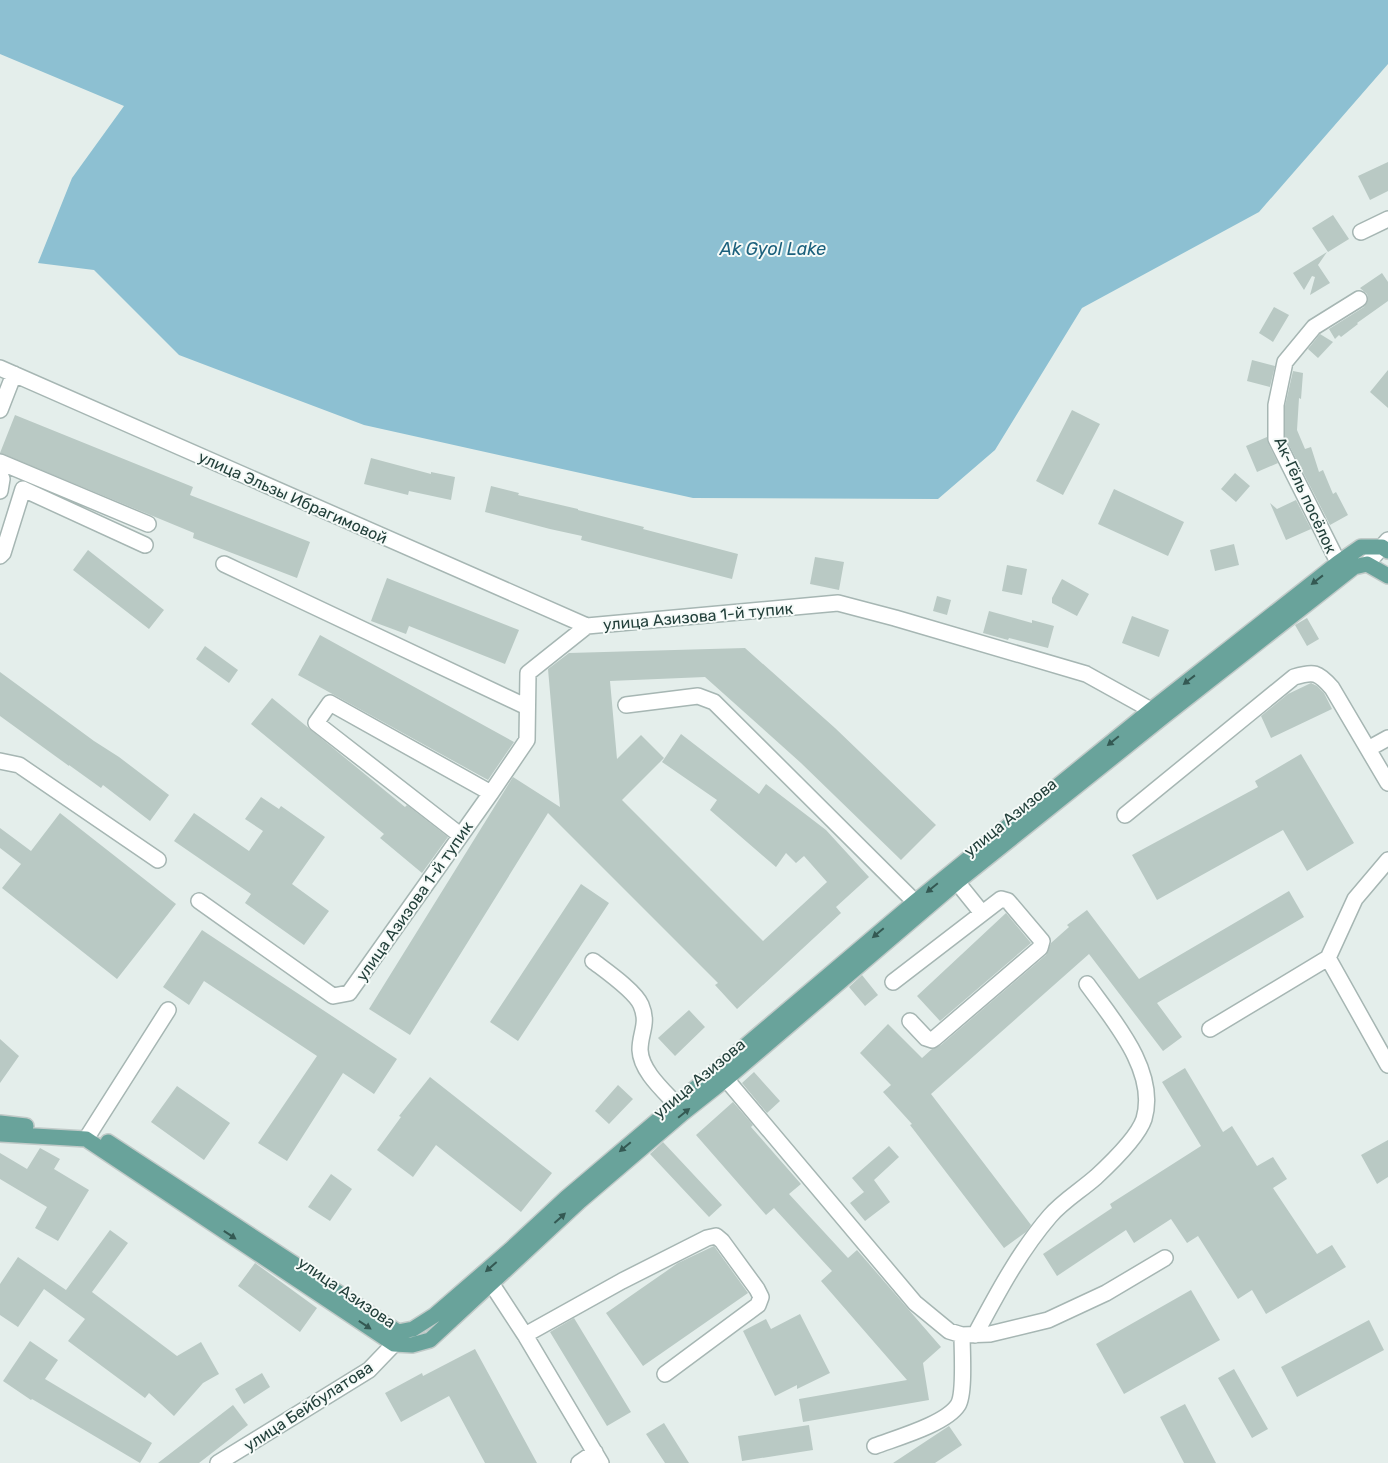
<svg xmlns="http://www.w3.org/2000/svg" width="1388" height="1463" font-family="Rubik,sans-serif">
	<rect width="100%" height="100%" fill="#e4eeeb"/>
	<path fill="#8dc0d2" d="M0,0H1388V64L1259,212L1082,308L995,450L938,499L693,498L364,425L179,355L94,270L38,263L72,178L124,106L0,54Z"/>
	<path fill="#b9c9c4" d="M1388,162V191L1370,200L1358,176Z
		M1333,215L1349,239L1328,252L1312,228Z
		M1327,252L1318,265L1330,283L1310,295L1315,277L1312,276L1304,290L1293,273Z
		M1382,273L1388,282V301L1357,323L1358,324L1341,337L1339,335L1335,339L1329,329L1364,307L1368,298L1367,294L1360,288Z
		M1274,307L1289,315L1273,342L1259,333Z
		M1320,334L1333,342L1318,358L1308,349Z
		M1252,360L1275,366L1270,387L1247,381Z
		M1388,370V408L1370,392Z
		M1293,371L1303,373L1301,399L1299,398L1297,430L1305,449L1311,447L1319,472L1323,470L1333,494L1336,492L1348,515L1330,525L1285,437V406Z
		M1072,410L1100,424L1063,495L1036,481Z
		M15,415L193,487L190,495L310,542L297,578L193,538L194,533L0,453Z
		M1267,437L1268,443L1278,463L1257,472L1246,446Z
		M371,458L431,474V472L455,477L451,500L409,491L408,495L364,484Z
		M1235,473L1250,486L1236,502L1221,489Z
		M491,486L519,493L518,495L578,509V510L644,527L643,529L738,554L732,579L581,540L582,536L550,529L485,512Z
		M1114,489L1184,522L1168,556L1098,524Z
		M1296,500L1311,529L1286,540L1270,503L1277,509Z
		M1234,544L1239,565L1215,571L1210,550Z
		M88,550L164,610L149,629L73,570Z
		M815,557L844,562L839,590L810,584Z
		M1007,565L1027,569L1022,595L1002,591Z
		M387,578L519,630L505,664L409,626L406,634L371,621Z
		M1062,579L1089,594L1077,616L1052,603V598Z
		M937,596L951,600L947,615L933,611Z
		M989,611L1032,623V620L1054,626L1048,648L1009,638L1008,640L983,633Z
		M1132,616L1169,630L1159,657L1122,643Z
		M1307,618L1319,639L1307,646L1295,625Z
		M320,635L514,742L488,780L298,675Z
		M205,646L238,670L229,683L196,659Z
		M745,648L835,728L936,825L901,860L801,763L705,677L610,681L617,759L641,735L664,758L622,800L763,941L827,882L804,856L796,863L786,853L776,867L710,810L717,800L662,762L681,734L759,794L766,784L826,830L869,877L836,907L841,913L737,1009L715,985L718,983L548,813L410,1035L369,1009L513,777L560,807L548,669L569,653Z
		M0,672L94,741L119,757L169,795L150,821L103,785L101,788L69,765V766L0,716Z
		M1311,683L1317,686L1324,693L1332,709L1271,738L1261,716L1288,694Z
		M272,698L405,807L407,805L448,837L422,873L380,838L384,834L251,724Z
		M1301,754L1354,843L1307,871L1283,830L1157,900L1132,855L1258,787L1255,781Z
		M261,797L279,809L281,806L325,837L292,884L329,911L304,945L245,903L251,894L174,841L194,813L249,851L263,831L245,819Z
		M60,813L176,904L117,979L2,888L21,864L0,848V828L31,851Z
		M581,884L609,903L518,1041L490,1022Z
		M1289,891L1304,917L1157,1003L1182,1037L1163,1051L1089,954L931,1094L1031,1225L1026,1232L1004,1248L910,1125L912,1124L883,1092L891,1085L860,1053L888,1024L922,1058L932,1049L941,1045L1046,955L1051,943L1069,927L1067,925L1087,910L1139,979Z
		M1006,913L1031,943L940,1021L917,996Z
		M202,930L397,1059L374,1094L343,1073L287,1161L258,1143L317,1056L204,981L189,1005L163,987Z
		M862,975L878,995L865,1006L849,987Z
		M689,1010L705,1027L675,1056L658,1038Z
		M0,1039L19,1056L0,1083Z
		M1185,1068L1223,1132L1232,1126L1257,1166L1273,1157L1287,1179L1273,1188L1317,1254L1332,1245L1346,1267L1266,1314L1252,1290L1238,1299L1198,1236L1187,1243L1171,1219L1134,1243L1126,1230L1057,1276L1043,1254L1112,1208L1110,1204L1201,1146L1162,1082Z
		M754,1072L780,1101L767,1113L742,1083Z
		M430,1077L552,1173L521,1212L436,1145L413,1177L377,1150L401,1117L399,1116Z
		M618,1085L633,1099L609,1124L595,1111Z
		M177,1086L230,1123L204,1160L151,1122Z
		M733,1102L753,1125L751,1127L801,1184L789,1194L848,1258L857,1250L941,1347L923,1363L929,1400L803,1422L799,1399L907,1380L821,1281L832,1271L774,1208L766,1215L696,1135Z
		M1388,1140V1177L1377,1184L1361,1155Z
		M663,1142L722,1205L709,1217L650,1154Z
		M889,1146L899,1157L874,1180L890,1202L865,1221L850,1203L864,1192L852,1178Z
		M40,1148L60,1159L54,1169L89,1190L58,1241L35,1228L47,1207L0,1179V1153L27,1169Z
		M331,1174L352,1189L330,1221L308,1207Z
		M110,1230L128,1243L92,1292L177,1356L201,1342L219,1374L203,1383L174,1416L149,1393L145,1398L68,1341L85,1319L44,1289L18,1327L0,1315V1284L18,1257L66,1290Z
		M714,1246L748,1293L643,1366L606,1313L678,1263Z
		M255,1263L317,1308L300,1332L238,1286Z
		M1191,1290L1220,1340L1124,1394L1096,1344Z
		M800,1314L830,1373L797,1389V1385L775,1396L743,1331L766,1319L771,1329Z
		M574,1318L631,1412L607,1426L550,1332Z
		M1369,1320L1384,1350L1297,1397L1281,1367Z
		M30,1341L58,1360L45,1379L152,1443L140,1463L32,1399L31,1400L3,1381Z
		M475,1349L537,1463H485L449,1396L401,1422L385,1393L422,1373L423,1376Z
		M1234,1369L1268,1429L1252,1438L1218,1378Z
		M262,1373L270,1387L244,1404L235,1389Z
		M1185,1404L1216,1463H1184L1160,1417Z
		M233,1405L248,1425L199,1463H158Z
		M664,1423L689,1463H665L646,1434Z
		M809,1425L813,1450L742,1461L738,1436Z
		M949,1426L962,1445L935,1463H893Z"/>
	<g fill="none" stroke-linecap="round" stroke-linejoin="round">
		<defs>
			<path id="minor" d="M1361,232L1388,219
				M0,368L587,626
				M0,410L14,374
				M0,462L148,524
				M0,474L2,479L0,491
				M0,556L3,553L23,489L145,545
				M224,564L527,707
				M1367,564L1388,540
				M1344,574L1276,439V405L1285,362L1314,327L1359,299
				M626,705L698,696L714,702L915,902
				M1368,749L1388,738
				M0,761L19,765L158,860
				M1125,815L1294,677C1314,671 1318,672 1332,688L1388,783
				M460,835L316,723L330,703L491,793
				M957,882L982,913
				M199,901L333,996L349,993L491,793L527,740L528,673L587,626L838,603L895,618L1086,674L1151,710
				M1328,958L1388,1065
				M593,961C606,971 635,991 641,1005C649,1024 640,1032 640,1050C641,1071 663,1090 676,1104
				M893,982L1001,899L1008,901L1042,941L1040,948L935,1038L932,1040L926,1038L910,1021
				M1210,1029L1328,958L1355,899L1388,860
				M726,1079L915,1303L949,1331L962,1335L990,1334L1048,1320L1106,1293L1165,1258
				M86,1139L168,1010
				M491,1283L525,1335L601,1463
				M525,1335L622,1281L707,1238L716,1236L722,1241L757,1289L761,1297L758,1305L665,1374
				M975,1335C997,1294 1019,1252 1050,1216C1063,1201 1080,1191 1096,1177C1110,1164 1138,1137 1144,1119C1158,1071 1113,1020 1087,984
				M875,1446C896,1438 946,1424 958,1405C965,1394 962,1350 962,1335
				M218,1463L369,1370L394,1344
				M579,1463L595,1452"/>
			<path id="major" d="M0,1123L26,1126
				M0,1134L86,1139L394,1344L412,1345L430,1340L580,1201L683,1113L726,1079L957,882L1163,717L1354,567L1367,564L1388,576
				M108,1142L398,1332L413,1329L435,1315L510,1250L566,1198L915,902L1151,710L1338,563L1361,547H1382L1388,551"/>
		</defs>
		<use href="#minor" stroke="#a6b6b3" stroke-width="18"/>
		<use href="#major" stroke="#c1cac8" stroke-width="18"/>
		<use href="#minor" stroke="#fff" stroke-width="15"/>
		<use href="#major" stroke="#69a39b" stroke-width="15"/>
	</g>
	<defs><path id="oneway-solid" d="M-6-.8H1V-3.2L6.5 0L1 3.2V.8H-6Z" transform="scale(1.25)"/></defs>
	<g fill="#345953">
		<use href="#oneway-solid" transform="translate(1317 580) rotate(142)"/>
		<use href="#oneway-solid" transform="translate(1189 680) rotate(142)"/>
		<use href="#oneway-solid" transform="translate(1113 741) rotate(141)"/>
		<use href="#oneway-solid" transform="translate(932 888) rotate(141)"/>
		<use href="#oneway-solid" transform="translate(878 933) rotate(140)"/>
		<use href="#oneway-solid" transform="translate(684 1113) rotate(-39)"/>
		<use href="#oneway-solid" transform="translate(625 1147) rotate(140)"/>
		<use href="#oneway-solid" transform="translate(560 1218) rotate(-42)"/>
		<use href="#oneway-solid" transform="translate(230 1235) rotate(34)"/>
		<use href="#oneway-solid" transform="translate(491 1267) rotate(139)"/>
		<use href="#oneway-solid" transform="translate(365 1325) rotate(34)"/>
	</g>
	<g text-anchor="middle" stroke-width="4" stroke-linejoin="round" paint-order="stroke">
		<g font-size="16" fill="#23403b" stroke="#f5faf8">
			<text transform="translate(1306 495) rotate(65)" y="6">Ак-Гёль посёлок</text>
			<text transform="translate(293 497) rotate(24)" y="6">улица Эльзы Ибрагимовой</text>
			<text transform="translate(698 616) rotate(-5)" y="6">улица Азизова 1-й тупик</text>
			<text transform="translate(1010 817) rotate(-39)" y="6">улица Азизова</text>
			<text transform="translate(414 901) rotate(-55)" y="6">улица Азизова 1-й тупик</text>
			<text transform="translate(699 1078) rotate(-40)" y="6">улица Азизова</text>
			<text transform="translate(347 1292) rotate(34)" y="6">улица Азизова</text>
			<text transform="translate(308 1406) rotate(-33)" y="6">улица Бейбулатова</text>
		</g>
		<g font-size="18" font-style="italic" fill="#1c617d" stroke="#f5faf8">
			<text x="773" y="255">Ak Gyol Lake</text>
		</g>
	</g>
</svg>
